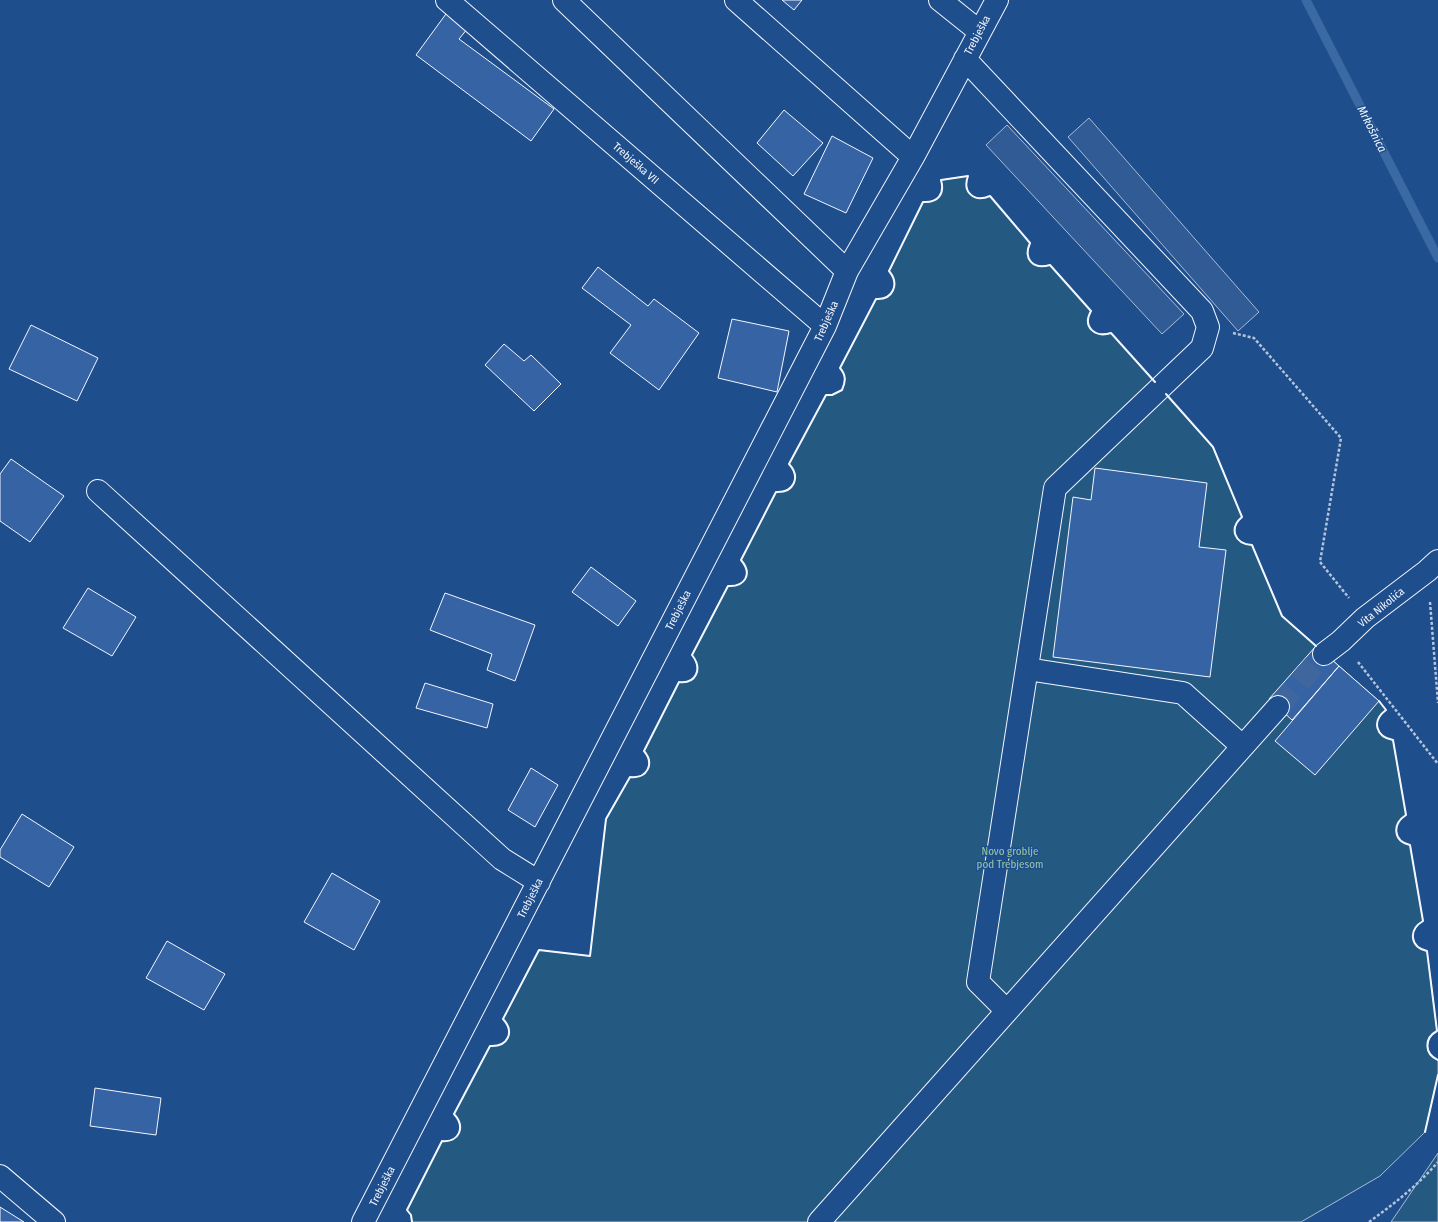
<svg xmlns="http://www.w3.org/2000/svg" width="1438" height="1222" font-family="'Fira Sans Condensed',sans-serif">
	<rect width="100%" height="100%" fill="#1f4e8c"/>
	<path fill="#245a82" stroke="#a8bbd7" d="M968,176C962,192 974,203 990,196L1030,243C1023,259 1033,270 1050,265L1091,311C1082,327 1095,338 1111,333L1213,447L1242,517C1229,528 1234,544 1252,545L1282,616L1379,701L1386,710C1371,721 1377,737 1393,740L1406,815C1392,824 1393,841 1410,845L1423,921C1408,930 1410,947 1427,951L1437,1031C1425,1038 1424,1054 1438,1060V1075L1425,1132L1380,1176L1301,1222H412L411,1215L407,1210L442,1141C459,1143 466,1127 454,1114L490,1046C508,1047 515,1032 503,1019L539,950L590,956L606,819L630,777C647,779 655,764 644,751L679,682C696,684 703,669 692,655L728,586C745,587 753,574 741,560L776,492C794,492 801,477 789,464L826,395H832L842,390C846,381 846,375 840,368L876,299C893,299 900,284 889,271L923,202C938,203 945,194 941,180Z
		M1438,1153V1222H1391Z"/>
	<path fill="#305b95" stroke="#a8bbd7" d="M1089,118L1259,312L1238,331L1068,137Z
		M1007,125L1184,314L1162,334L986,145Z"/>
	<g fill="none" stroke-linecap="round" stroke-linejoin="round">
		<path stroke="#3b69a3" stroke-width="9" d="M1306,0L1438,258"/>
	</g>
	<path fill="#3563a3" stroke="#f2f6ff" d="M782,0H802L794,10Z
		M451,7L472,23L459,39L554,109L531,141L416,55Z
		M784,110L823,143L793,176L757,143Z
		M832,136L873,158L846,213L804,194Z
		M598,267L648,306L654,299L699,333L659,390L610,353L631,325L582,288Z
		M732,319L789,331L777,392L718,378Z
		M31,325L98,358L77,401L9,369Z
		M504,344L524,361L531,355L561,384L534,411L485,365Z
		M11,459L64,496L30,542L0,521V474Z
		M1095,468L1207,483L1199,547L1226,550L1210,677L1053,657L1073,497L1091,500Z
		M591,567L636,601L618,626L572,592Z
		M88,588L136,617L112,656L63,628Z
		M445,593L535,625L515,681L487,670L492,654L430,630Z
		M1316,646L1339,666L1292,720L1269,699Z
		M1339,666L1379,701L1315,775L1275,741Z
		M425,683L493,704L487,728L416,708Z
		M531,768L558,785L535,827L508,810Z
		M22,814L74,847L49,887L0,857V850Z
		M332,873L380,901L354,950L304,922Z
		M167,941L225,974L204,1010L146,978Z
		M95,1088L161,1098L156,1135L90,1126Z
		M0,1207L24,1222H0Z"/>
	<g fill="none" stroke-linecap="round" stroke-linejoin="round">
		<path stroke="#3f679d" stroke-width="22" stroke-dasharray="22 11" stroke-linecap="butt" d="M1278,707L1324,654"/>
		<defs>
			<path id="minor" d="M447,0L825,326
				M564,0L847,271
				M736,0L913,157
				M940,0L980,32
				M965,59L1202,311L1208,327L1202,348L1055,488L978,982L1007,1011
				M98,491L502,859L539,882
				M1324,654L1341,641L1365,618L1427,571L1438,561
				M1027,669L1183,693L1242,746
				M0,1176L54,1222
				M363,1222L825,326L847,271L913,157L997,0
				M819,1222L1278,707"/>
		</defs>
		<use href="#minor" stroke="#f2f6ff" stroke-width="24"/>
		<path stroke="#b3c4dc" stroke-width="2.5" stroke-dasharray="3 2" stroke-linecap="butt" d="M1233,333L1254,338L1341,438L1320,562L1349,598
			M1430,602L1438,703
			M1358,662L1438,764
			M1369,1222C1394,1204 1418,1185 1438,1162"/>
		<use href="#minor" stroke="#1f4e8c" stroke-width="22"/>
		<path stroke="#f2f6ff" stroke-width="2" d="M1166,394L1213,447L1242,517C1229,528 1234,544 1252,545L1282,616L1316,646
			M1379,701L1386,710C1371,721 1376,737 1393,740L1406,815C1392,824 1393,841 1410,845L1423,921C1408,930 1410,947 1427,951L1437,1031C1424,1038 1424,1054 1438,1060
			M1425,1132L1438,1075
			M412,1222L411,1215L407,1210L442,1141C459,1143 466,1127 454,1114L490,1046C508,1047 515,1032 503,1019L539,950L590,956L606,819L630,777C647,779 655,764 644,751L679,682C696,684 703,669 692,655L728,586C745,587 753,574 741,560L776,492C794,493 801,477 789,464L826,395H832L842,390C846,381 846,375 840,368L876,299C893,300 900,284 889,271L923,202C938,203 945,194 941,180L968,176C962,192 974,203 990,196L1030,243C1023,259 1033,270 1050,265L1091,311C1082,327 1095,338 1111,333L1155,382"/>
	</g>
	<g text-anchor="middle" stroke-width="3" stroke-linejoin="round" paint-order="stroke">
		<g font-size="11" fill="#f2f6ff" stroke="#1f4e8c">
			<text transform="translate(977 35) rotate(-62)" y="4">Trebješka</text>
			<text transform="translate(636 163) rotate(41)" y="4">Trebješka VII</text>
			<text transform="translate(826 321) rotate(-66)" y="4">Trebješka</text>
			<text transform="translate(1381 607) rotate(-39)" y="4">Vita Nikolića</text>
			<text transform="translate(678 610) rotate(-63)" y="4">Trebješka</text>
			<text transform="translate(530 898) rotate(-63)" y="4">Trebješka</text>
			<text transform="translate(382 1186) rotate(-63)" y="4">Trebješka</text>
		</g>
		<g font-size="11" fill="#97c8a6" stroke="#1f4e8c">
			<text x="1010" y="855">Novo groblje<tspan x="1010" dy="13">pod Trebjesom</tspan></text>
		</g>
		<g font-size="12" font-style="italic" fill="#f2f6ff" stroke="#1f4e8c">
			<text transform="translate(1372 129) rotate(63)" y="4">Mrkošnica</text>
		</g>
	</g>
</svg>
